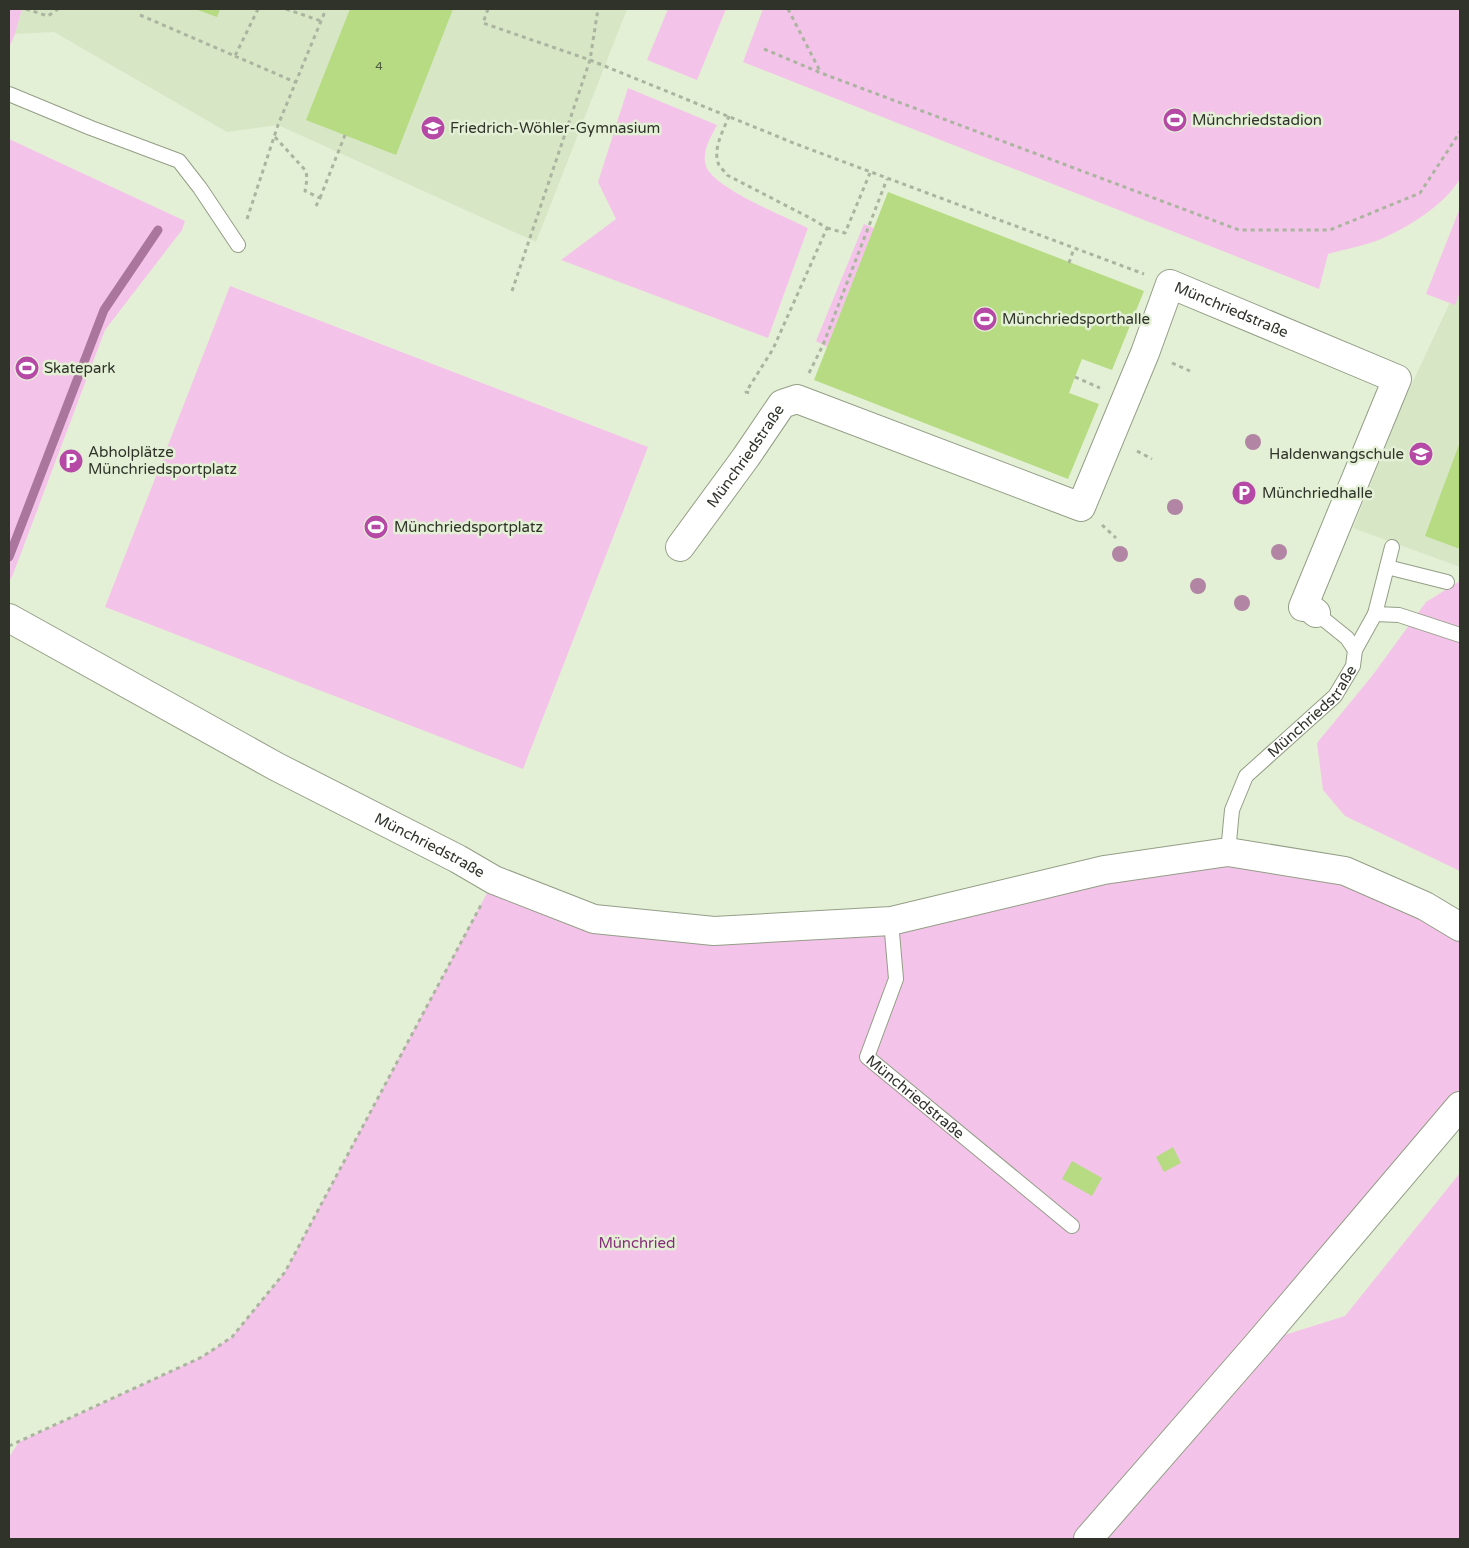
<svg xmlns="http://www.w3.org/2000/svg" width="1469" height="1548" font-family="'Varela Round',sans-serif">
	<rect width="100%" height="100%" fill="#e4f0d6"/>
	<path fill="#d7e6c5" d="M22,9H627L536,242L278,125L227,132L54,32L15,34Z
		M1460,281V567L1353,528L1402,405Z"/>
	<path fill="#f4c3e9" d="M9,9H22L15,34L9,48Z
		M668,9H726L697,80L647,60Z
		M763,9H1460V179C1444,205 1409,227 1381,239C1364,246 1345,249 1328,254L1319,289L743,62Z
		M628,88L717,125C711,137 701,152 706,166C713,188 786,217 808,228L768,338L561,260L616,219L598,182Z
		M9,139L185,221L182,230L105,330L12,577L9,581Z
		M1460,208V292L1455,305L1426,294Z
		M864,224L874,228L827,347L816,341Z
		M230,286L648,447L523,769L105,607Z
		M1460,581V871L1345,816L1323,790L1317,743L1372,676L1426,602Z
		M1228,852L1345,871L1460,927V1106L1259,1343L1345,1316L1460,1173V1539H9V1457L19,1442L202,1357L232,1337L285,1272L494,880L594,919L891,921Z"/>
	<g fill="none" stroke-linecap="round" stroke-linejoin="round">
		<path stroke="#aa769e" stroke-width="9" d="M9,557L104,310L158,230"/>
	</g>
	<path fill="#b6db82" d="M195,9H220L217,17Z
		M350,9H453L396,155L306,120Z
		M888,192L1144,291L1112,370L1082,359L1075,377L1069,393L1099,404L1068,479L814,380Z
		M1460,442V549L1425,536Z
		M1173,1147L1181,1163L1164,1172L1156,1157Z
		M1072,1161L1102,1178L1092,1196L1062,1179Z"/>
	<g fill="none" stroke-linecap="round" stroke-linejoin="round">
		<defs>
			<g id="lane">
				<path d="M9,94L91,128L179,161L200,188L238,245"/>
				<path d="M1387,567L1447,582"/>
				<path d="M1375,614L1399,615L1460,635"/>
				<path d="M1355,650L1375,614L1392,547"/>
				<path id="s1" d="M1228,852L1232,810L1246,776L1335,696L1353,666L1355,650L1347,638L1316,613"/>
				<path id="s2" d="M891,921L896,979L867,1057L1072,1226"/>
			</g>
			<g id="street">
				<path id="s3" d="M680,547L746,457L782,404L797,399L1081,507L1145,353L1170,284L1397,379L1303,607L1310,608L1316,613"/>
				<path id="s4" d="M9,618L277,767L458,859L494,880L594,919L714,931L891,921L1104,870L1228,852L1345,871L1425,906L1460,927"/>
			</g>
			<path id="secondary" d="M1088,1539L1258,1344L1460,1106"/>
		</defs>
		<use href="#lane" stroke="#939e86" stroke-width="16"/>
		<use href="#street" stroke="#939e86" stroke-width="30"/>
		<use href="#secondary" stroke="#939e86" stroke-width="30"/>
		<path stroke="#aab49f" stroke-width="3" stroke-dasharray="4 4" stroke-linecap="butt" d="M26,9L48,16L58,9
			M286,9L321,21
			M488,9L483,23L590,60L796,144L1144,274
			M788,9L821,73
			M140,15L235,56L258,9
			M764,49L821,73L1239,230H1330L1420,193L1460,132
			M235,56L295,82
			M729,116C723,131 712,150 719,165C721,168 725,172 727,175L812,219L827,228L773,349L746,392L753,394
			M275,137L306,171L307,179L305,191L320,198L316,206
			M320,198L345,135
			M247,219L278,125L326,9
			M827,228L845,233L870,173
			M1069,263L1074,248
			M512,291L590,60L598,9
			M1172,363L1190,371
			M809,373L823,345L887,179
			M1075,377L1100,388
			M1137,451L1152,459
			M1102,525L1116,538
			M9,1446L202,1357L232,1337L285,1272L481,905"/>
		<use href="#lane" stroke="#fff" stroke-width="14"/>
		<use href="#street" stroke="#fff" stroke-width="28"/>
		<use href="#secondary" stroke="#fff" stroke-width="28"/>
	</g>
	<g fill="#b185a3">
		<circle cx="1253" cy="442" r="8"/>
		<circle cx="1175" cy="507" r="8"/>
		<circle cx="1279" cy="552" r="8"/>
		<circle cx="1120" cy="554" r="8"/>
		<circle cx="1198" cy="586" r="8"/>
		<circle cx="1242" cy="603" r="8"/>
	</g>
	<defs>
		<symbol id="stadium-disc" viewBox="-11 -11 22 22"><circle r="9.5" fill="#b648a6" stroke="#e4f0d6"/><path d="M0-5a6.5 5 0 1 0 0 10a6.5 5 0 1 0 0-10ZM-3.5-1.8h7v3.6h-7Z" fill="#fff"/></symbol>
		<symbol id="school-disc" viewBox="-11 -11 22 22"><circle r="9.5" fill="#b648a6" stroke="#e4f0d6"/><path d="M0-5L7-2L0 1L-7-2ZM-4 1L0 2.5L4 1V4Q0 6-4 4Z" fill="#fff"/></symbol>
		<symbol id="parking-disc" viewBox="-11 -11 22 22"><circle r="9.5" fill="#b648a6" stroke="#e4f0d6"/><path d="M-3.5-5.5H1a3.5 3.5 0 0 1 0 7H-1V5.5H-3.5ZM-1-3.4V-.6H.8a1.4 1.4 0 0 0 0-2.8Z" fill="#fff"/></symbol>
	</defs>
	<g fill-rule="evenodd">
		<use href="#stadium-disc" x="1161" y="106" width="28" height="28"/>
		<use href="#school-disc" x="419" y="114" width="28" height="28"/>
		<use href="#stadium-disc" x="971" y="305" width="28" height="28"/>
		<use href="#stadium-disc" x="13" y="354" width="28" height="28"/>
		<use href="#school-disc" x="1407" y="440" width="28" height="28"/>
		<use href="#parking-disc" x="57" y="447" width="28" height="28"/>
		<use href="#parking-disc" x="1230" y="479" width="28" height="28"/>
		<use href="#stadium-disc" x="362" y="513" width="28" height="28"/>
	</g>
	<g text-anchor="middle" stroke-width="5" stroke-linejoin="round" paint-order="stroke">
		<g font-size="12" fill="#515d3f">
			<text x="379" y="70">4</text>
		</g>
		<g font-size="15" fill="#2f3329" stroke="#e4f0d6" text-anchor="start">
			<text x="1192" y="125">Münchriedstadion</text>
			<text x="450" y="133">Friedrich-Wöhler-Gymnasium</text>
			<text x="1002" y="324">Münchriedsporthalle</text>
			<text x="44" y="373">Skatepark</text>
			<text x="88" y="457">Abholplätze<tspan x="88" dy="17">Münchriedsportplatz</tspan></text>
			<text x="1404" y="459" text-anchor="end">Haldenwangschule</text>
			<text x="1262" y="498">Münchriedhalle</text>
			<text x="394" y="532">Münchriedsportplatz</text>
		</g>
		<g font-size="15" fill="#2f3329" stroke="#e4f0d6">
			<text dy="5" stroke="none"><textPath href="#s3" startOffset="802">Münchriedstraße</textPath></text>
			<text dy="5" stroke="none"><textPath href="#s3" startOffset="112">Münchriedstraße</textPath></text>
			<text dy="5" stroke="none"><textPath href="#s1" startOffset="172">Münchriedstraße</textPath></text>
			<text dy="5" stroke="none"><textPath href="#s4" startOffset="478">Münchriedstraße</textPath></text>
			<text dy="5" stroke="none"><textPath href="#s2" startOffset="204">Münchriedstraße</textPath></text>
		</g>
		<g font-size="15" fill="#872e7a" stroke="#e4f0d6">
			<text x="637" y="1248">Münchried</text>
		</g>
	</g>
	<rect width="1469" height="1548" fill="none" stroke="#2f3329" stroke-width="20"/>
</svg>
